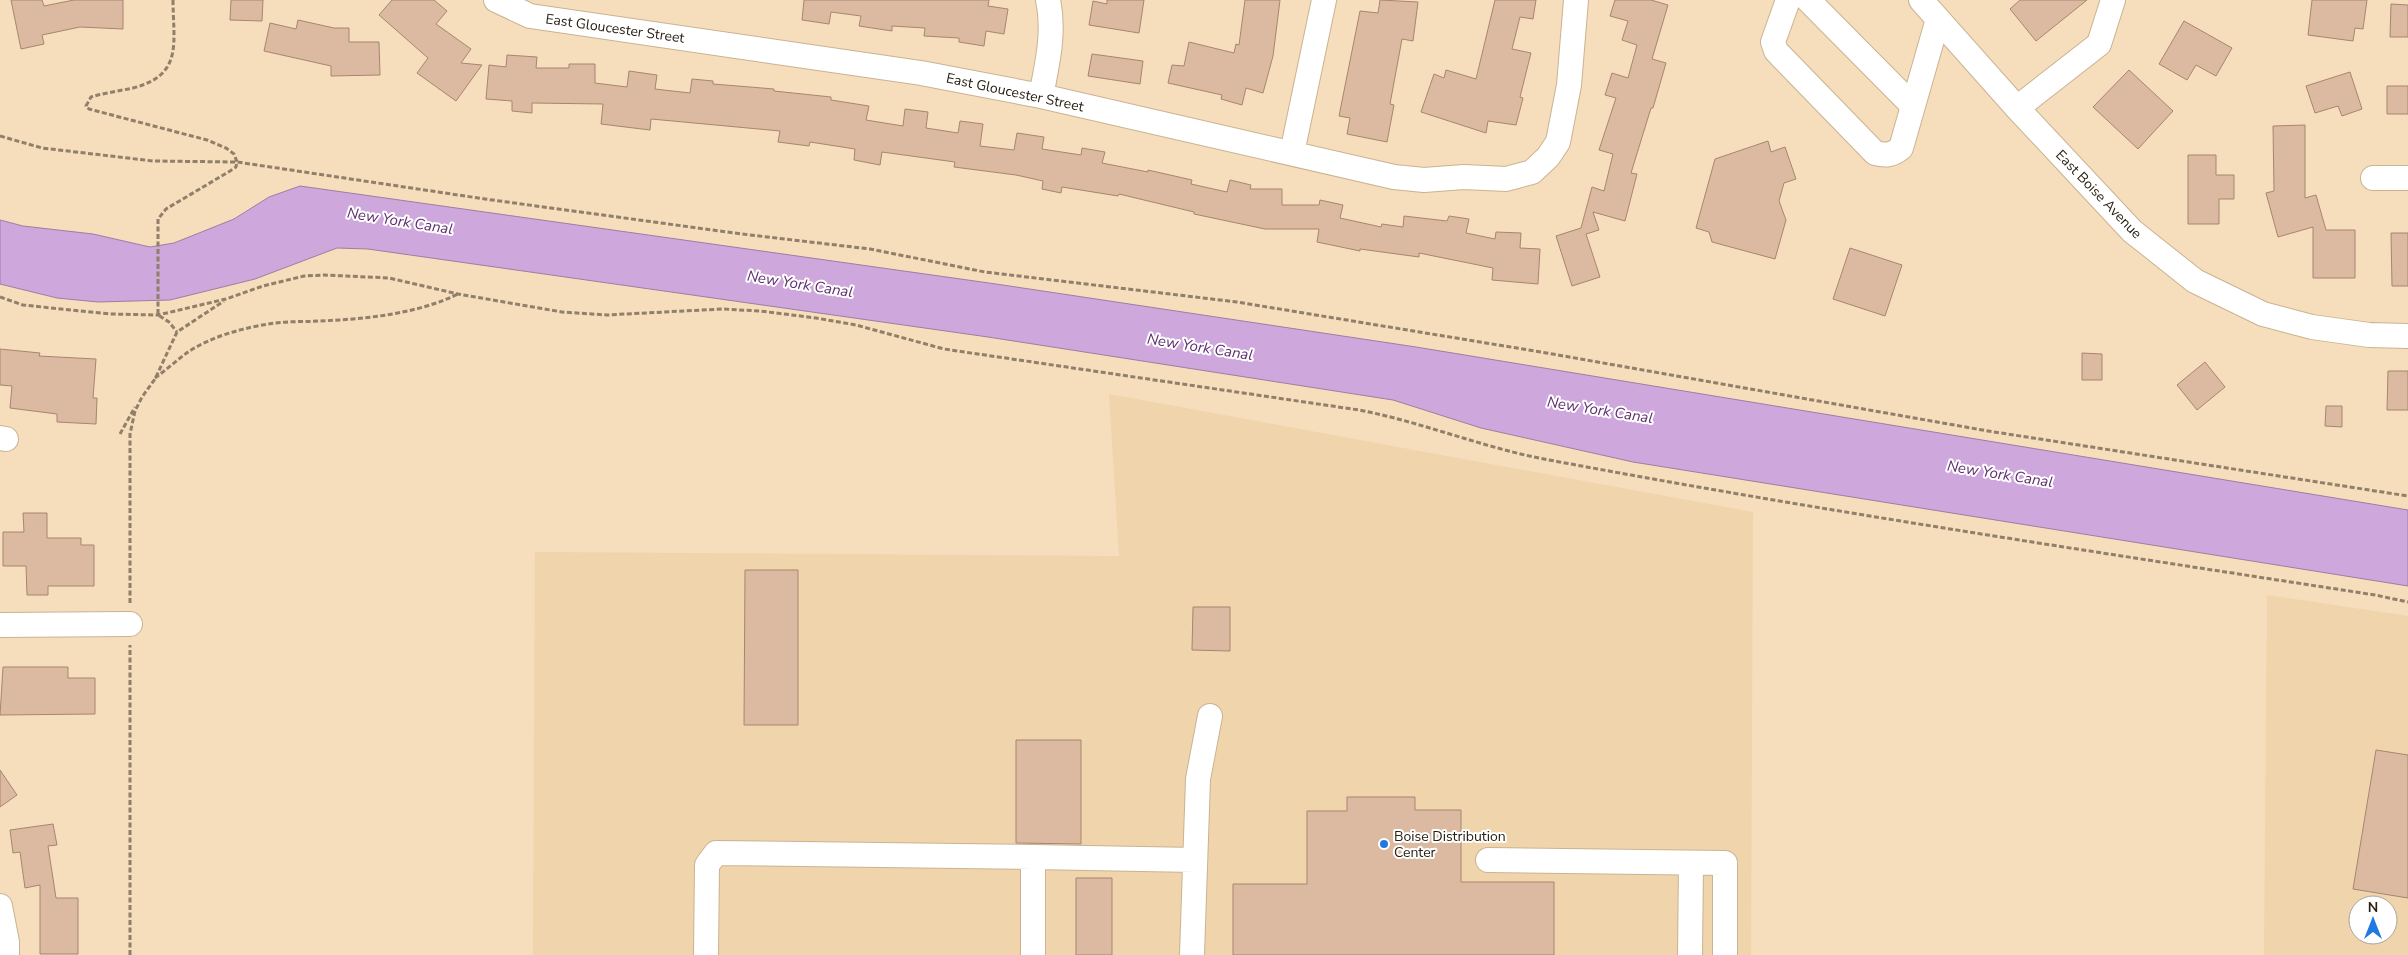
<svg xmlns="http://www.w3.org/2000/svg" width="2408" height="955" font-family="'Nunito Sans',sans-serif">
	<rect width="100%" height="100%" fill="#f6ddbc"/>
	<path fill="#f0d4ac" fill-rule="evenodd" d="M1109,394L1753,512L1751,955H533L535,552L1119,556Z
		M2267,595L2408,616V955H2264ZM2358,905H2388V935H2358Z"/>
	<path fill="#cea7dd" stroke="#9c7ea1" d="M300,186L996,284L1416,347L2408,510V586L1633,462L1481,428L1393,400L988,337L368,249L337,248L255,279L170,300L98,302L57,298L0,284V220L23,226L93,234L150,247L174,243L234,219L269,197Z"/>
	<path fill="#dcb9a1" stroke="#a7866f" d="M11,0H42L44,6L74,0H123V29L80,27L42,35L44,44L21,49Z
		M231,0H263L262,21L230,20Z
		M392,0H434L447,11L436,24L471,49L461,63L482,65L456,101L417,73L428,58L379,15Z
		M804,0H989L988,6L1008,9L1004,34L986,31L984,46L959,42V38L924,36L925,28L892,26V31L859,26L861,16L831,12L829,24L802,20Z
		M1107,0H1144L1139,33L1089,25L1093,1L1107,4Z
		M1245,0H1280L1273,56L1263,93L1246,88L1242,105L1221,99L1222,95L1168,83L1172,65L1184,66L1189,42L1234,53L1236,44L1239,45Z
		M1380,0L1418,2L1413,41L1402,39L1390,104L1394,105L1387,142L1347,134L1350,118L1339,116L1360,11L1378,13Z
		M1495,0H1536L1533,19L1520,17L1512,49L1531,53L1520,97L1523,98L1516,125L1488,121L1486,133L1421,112L1434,74L1444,78L1446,70L1476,79Z
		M1615,0H1651L1668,5L1652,59L1666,63L1653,108H1651L1631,173L1637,174L1625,221L1593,212L1599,230L1586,234L1600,277L1572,286L1556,236L1581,228L1592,187L1604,191L1613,154L1599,150L1616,98L1605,95L1612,73L1628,78L1637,45L1622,40L1628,21L1610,16Z
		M2020,0H2087L2036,41L2010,9Z
		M2312,0H2367L2363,29L2355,28L2353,41L2308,35Z
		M2391,4L2408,5V37H2390Z
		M298,20L334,28H349V42H379L380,75L331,76V66L264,51L270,23L296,29Z
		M2184,21L2232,48L2216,76L2196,65L2187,80L2159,64Z
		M1092,54L1143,61L1140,84L1088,76Z
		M507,55L537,57L536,68H569V64H595V83L627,87L629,71L657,75L655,89L690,93L692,79L713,81V84L774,89V91L831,97V100L869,106L866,120L903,126L905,109L928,112L926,128L958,133L960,121L983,124L980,146L1014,150L1017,133L1044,137L1042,149L1081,155L1082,148L1105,152L1102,163L1148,172V170L1192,180L1191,184L1227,192L1230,180L1251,185L1250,189H1282V205H1319L1320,200L1343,205L1340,218L1381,227L1382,224L1403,227L1404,216L1447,221L1449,216L1469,219L1466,233L1495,239L1496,232L1521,233L1520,248L1540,249L1538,284L1492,280L1493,268L1419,253V257L1360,249V251L1317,242L1319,229H1265L1194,214V212L1119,194L1118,196L1062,187L1061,193L1042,189L1043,181L1016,175L954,167L955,162L882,152L880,165L854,160L855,149L810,142L809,146L778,142L780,131L651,119L650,130L601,124L603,104L532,103V113L512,111V101L486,99L489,65L506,67Z
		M2129,70L2173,111L2138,149L2093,107Z
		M2350,72L2362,109L2342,116L2338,106L2315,113L2306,86Z
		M2387,86H2408V114H2387Z
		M2305,125V198L2316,195L2326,230H2355V278H2313V227L2278,237L2266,193L2274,191L2273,126Z
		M1768,141L1771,152L1785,147L1796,179L1784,183L1779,201L1786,220L1775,259L1712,242L1709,232L1696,228L1715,159Z
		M2188,155H2216V175H2234V199H2219V224H2188Z
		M2391,233H2408V286H2392Z
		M1850,248L1902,265L1885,316L1833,299Z
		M0,349L40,353L39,356L96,359L93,398H97L96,424L57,422V414L10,408L12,386L0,385Z
		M2082,353L2102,354V380H2082Z
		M2205,362L2225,387L2197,410L2177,385Z
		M2388,371H2408V410H2387Z
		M2326,406H2342V427L2325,426Z
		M23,513H47V538H81V545H94V586H48V595H27L26,566H3V532H24Z
		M745,570H798V725H744Z
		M1193,607H1230V651L1192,650Z
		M3,667H68V678H95V714L0,715Z
		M1016,740H1081V844L1016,843Z
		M2376,750L2408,755V898L2353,889Z
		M0,770L17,795L0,807Z
		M1347,797H1415V810H1461V882H1554V955H1233V884H1307V811H1347Z
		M53,824L57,845L48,846L56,898H78V954H40V885L25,888L20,852L13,853L10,830Z
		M1076,878H1112V955H1076Z"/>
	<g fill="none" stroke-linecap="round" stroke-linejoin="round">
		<defs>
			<path id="minor" d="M496,0L530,16L921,73L1041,96L1394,177L1424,180L1464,177L1506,179L1532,172L1548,157L1558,142L1569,85L1576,0
				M1788,0L1773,42L1776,51L1875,153C1886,156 1892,155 1901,148L1938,19
				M1808,0L1913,106
				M1921,0L2017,108L2132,231L2195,281L2263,314L2312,327L2369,335L2408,336
				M1041,96C1047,65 1055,32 1048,0
				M2017,108L2099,44L2113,0
				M1292,153L1324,0
				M2373,178H2408
				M0,438L6,439
				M0,625L130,624
				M1488,860L1725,863V955
				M0,906L7,942V955
				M706,955L707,865L716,853L1033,857
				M1033,955V857L1195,860
				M1192,955L1198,779L1210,716
				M1690,955L1691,863"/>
		</defs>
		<use href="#minor" stroke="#cab392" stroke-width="26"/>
		<path stroke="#907f69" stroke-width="3" stroke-dasharray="5 2.5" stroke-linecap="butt" d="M173,0C173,42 184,75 133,88C119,91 104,93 91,97L86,106L89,109L207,140L226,148L234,154L237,162L236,167L230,171L166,209L158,219V315L169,322L177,332
			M0,136L42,148L153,161L237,162L485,199L742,234L870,249L985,272L1237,302L1541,352L1988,431L2408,496
			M0,297L23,305L110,314L158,315L226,299L263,286L304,276L324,275L389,278L458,294L562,312L607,315L722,309L760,311L816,318L856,325L944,349L1359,410C1422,422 1481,447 1544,459C1820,511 2097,552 2375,595L2408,602
			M155,378C166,370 177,360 188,352C212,336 246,327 275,323C290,321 305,322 320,321C366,319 417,314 458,294
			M120,434L135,407
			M130,603V434L135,411L142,397L155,379L177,332L224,301
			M130,955V645"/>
		<use href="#minor" stroke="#fff" stroke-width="24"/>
	</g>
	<circle fill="#2078e2" stroke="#fff" stroke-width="2" cx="1384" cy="844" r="5"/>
	<g text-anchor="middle" stroke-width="4" stroke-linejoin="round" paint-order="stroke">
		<g font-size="14" fill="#292014" stroke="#fff">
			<text transform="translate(615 28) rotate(8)" y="5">East Gloucester Street</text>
			<text transform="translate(1015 92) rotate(12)" y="5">East Gloucester Street</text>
			<text transform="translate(2099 194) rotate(46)" y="5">East Boise Avenue</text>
		</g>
		<g font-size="14" fill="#292014" stroke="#fff" text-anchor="start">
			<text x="1394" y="841">Boise Distribution<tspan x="1394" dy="16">Center</tspan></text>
		</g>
		<g font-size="15" font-style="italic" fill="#5d2e6f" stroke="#fff">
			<text transform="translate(400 221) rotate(9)" y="5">New York Canal</text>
			<text transform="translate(800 284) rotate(9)" y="5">New York Canal</text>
			<text transform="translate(1200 347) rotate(9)" y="5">New York Canal</text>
			<text transform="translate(1600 410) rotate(9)" y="5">New York Canal</text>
			<text transform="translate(2000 474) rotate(9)" y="5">New York Canal</text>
		</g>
	</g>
	<g transform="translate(2373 920)"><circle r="24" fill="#ffffff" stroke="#a9a6a1"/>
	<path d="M0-4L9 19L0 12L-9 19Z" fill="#2078e2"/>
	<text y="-8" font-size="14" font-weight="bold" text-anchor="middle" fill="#292014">N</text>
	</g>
</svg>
